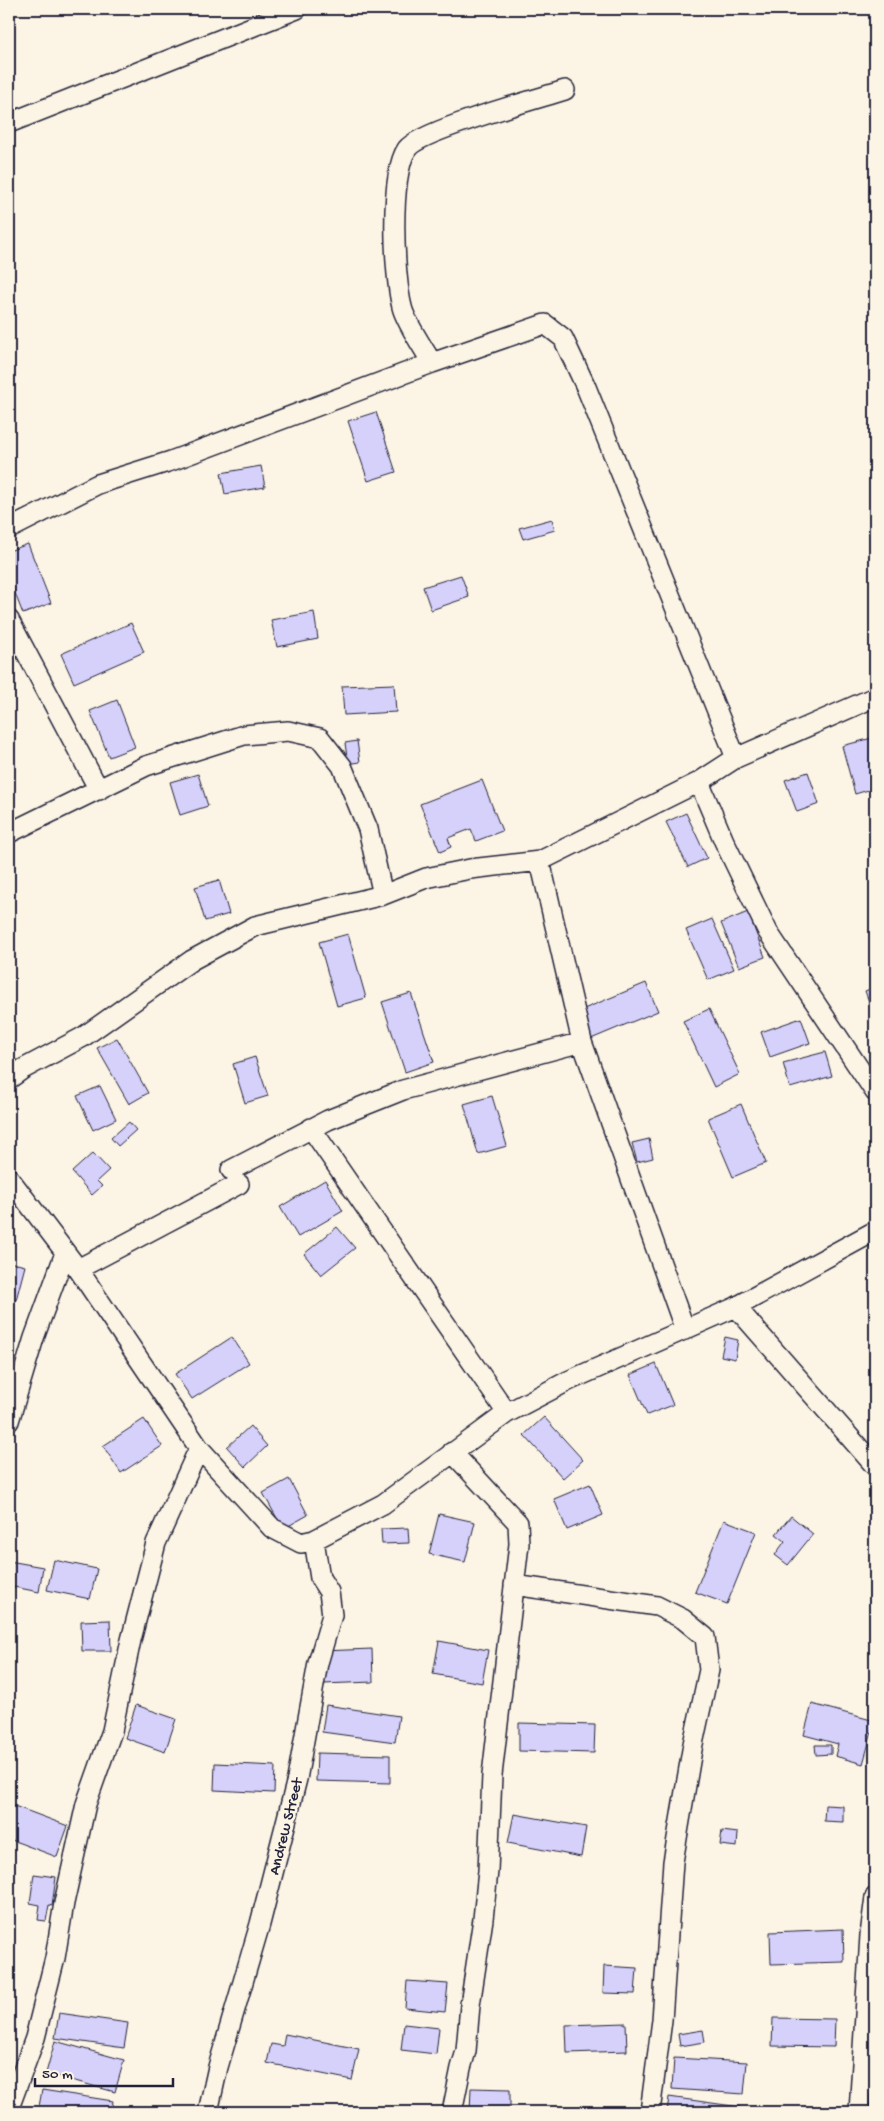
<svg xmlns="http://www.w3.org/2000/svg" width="884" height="2121" font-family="'Gochi Hand',sans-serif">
	<rect width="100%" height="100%" fill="#fcf5e5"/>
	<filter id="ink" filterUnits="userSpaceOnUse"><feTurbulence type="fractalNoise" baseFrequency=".02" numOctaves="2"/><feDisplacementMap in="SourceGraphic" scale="10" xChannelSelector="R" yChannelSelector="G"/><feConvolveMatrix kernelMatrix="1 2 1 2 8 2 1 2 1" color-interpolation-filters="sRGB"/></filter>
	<g filter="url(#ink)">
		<path fill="#d6d1fa" stroke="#22223b" d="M376,412L396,472L368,481L348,421Z
			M261,466L265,487L225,494L221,473Z
			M552,519L555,530L523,539L519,528Z
			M28,544L51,603L23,614L9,578V551Z
			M461,575L469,597L431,610L423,587Z
			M314,612L318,639L277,647L271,620Z
			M131,623L144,652L74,683L61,654Z
			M394,684L396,712L344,715L342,686Z
			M117,700L135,747L109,757L90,711Z
			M872,738L875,750V788L855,794L842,746Z
			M357,741L360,762L348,764L345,743Z
			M808,772L819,804L797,812L785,780Z
			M198,774L208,806L180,815L170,782Z
			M482,780L502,831L476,841L471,829L448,838L451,847L440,852L420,804Z
			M686,813L707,858L688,867L666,822Z
			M219,880L229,914L205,921L195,887Z
			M748,912L765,957L739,967L721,923Z
			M712,919L734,969L708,980L686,930Z
			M348,934L366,998L337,1006L319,942Z
			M646,983L658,1011L591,1039L579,1011Z
			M875,987V1018L865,991Z
			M411,993L434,1062L405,1072L382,1002Z
			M709,1009L740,1074L714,1087L683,1021Z
			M801,1018L810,1043L770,1057L761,1032Z
			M117,1038L148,1093L129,1104L97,1048Z
			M825,1052L832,1076L790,1088L783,1063Z
			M255,1057L268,1096L245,1103L233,1064Z
			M100,1086L116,1119L93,1130L77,1096Z
			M492,1096L507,1146L478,1154L464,1104Z
			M741,1104L766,1163L733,1177L708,1118Z
			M129,1122L136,1130L118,1146L111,1138Z
			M649,1139L653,1158L637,1162L632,1143Z
			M93,1153L109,1170L97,1181L102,1186L92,1195L72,1172Z
			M325,1180L343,1211L298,1237L280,1207Z
			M337,1227L355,1248L321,1275L304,1254Z
			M9,1262L25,1266L16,1300L9,1299Z
			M232,1337L249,1363L192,1399L175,1374Z
			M725,1337L738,1340L735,1359L721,1356Z
			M656,1364L673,1405L647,1415L630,1375Z
			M544,1417L583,1460L563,1478L524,1435Z
			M144,1419L162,1446L121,1473L103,1446Z
			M250,1426L267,1446L245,1467L227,1447Z
			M289,1479L308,1515L283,1529L263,1493Z
			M590,1484L603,1515L567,1530L554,1499Z
			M439,1514L475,1522L465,1562L429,1554Z
			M791,1516L813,1534L788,1565L775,1555L785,1541L776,1534Z
			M724,1520L756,1532L727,1604L695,1592Z
			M408,1528L409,1543L382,1544L381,1529Z
			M54,1560L97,1569L90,1599L47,1590Z
			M9,1561L43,1567L39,1592L9,1586Z
			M110,1620L111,1651H82L81,1621Z
			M439,1641L488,1650L482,1683L433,1674Z
			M372,1649L373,1682L323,1684L322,1651Z
			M812,1704L875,1721L863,1764L835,1756L838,1744L804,1735Z
			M136,1705L176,1719L165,1752L125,1738Z
			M326,1705L399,1716L395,1742L322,1732Z
			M519,1723L595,1725L594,1753L519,1751Z
			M815,1745H831V1754L816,1755Z
			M317,1753L390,1755V1783L316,1781Z
			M215,1763L275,1766L274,1793L214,1790Z
			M9,1804L68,1826L57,1857L9,1839Z
			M825,1805L843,1806V1822L824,1821Z
			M514,1814L586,1827L581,1857L508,1843Z
			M722,1831L738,1833L737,1847L720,1845Z
			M34,1874L56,1877L52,1906L49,1905L46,1921L38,1920L40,1905L30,1903Z
			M843,1929L844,1962L771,1964L770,1932Z
			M604,1966L637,1968L635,1994L603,1993Z
			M407,1981L448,1984L445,2012L405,2008Z
			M59,2013L128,2023L124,2048L55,2038Z
			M773,2018L835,2019L834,2047L772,2046Z
			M626,2023L627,2051L567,2053L566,2025Z
			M404,2024L439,2028L436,2054L401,2050Z
			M703,2030L705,2042L680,2046L678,2034Z
			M285,2034L359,2049L352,2080L267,2063L271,2044L283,2046Z
			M55,2041L124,2060L115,2092L46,2073Z
			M674,2058L747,2062L744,2094L672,2089Z
			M471,2088L510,2089V2112H470Z
			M42,2090L113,2101L111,2112H38Z
			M669,2097L740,2107L739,2112H667Z"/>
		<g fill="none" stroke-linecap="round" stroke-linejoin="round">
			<defs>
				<path id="street" d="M9,123L297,9
					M432,363C424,349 405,321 402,307C394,276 389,175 407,149C419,131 537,99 565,90
					M9,529L98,484L171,461L432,363L545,324L563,338L586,387L736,758
					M9,620L99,790
					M875,697L736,758L699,782L724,841L768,932L875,1092
					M9,833L146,766L244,735L288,731L320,738L342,766L368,829L383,895
					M540,861L582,1042L685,1330
					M9,1079L23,1069L83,1037L192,960L255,926L383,895L426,878L470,869L540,861L699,782
					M311,1128L507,1413
					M231,1170L328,1120L403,1090L582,1042
					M9,1178L78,1269L199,1448L272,1528L301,1543L314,1540L383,1504L507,1413L568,1381L736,1307L875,1231
					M78,1269L239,1184
					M736,1307L875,1466
					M9,1421L34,1338L65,1253
					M452,1452L518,1523L519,1544L492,1775L488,1871L483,1919L470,2005L466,2051L461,2068L452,2112
					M514,1585L657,1606L683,1619L705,1637L709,1670L693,1744L673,1862L662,2020L650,2112
					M9,2108L35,2038L55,1958L64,1903L86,1804L112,1731L131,1640L156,1543L199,1448
					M208,2112L218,2067L260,1924L297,1779L318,1663L332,1615L329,1592L320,1578L314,1540
					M859,2112L870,1935L875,1897"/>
			</defs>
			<use href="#street" stroke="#22223b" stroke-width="22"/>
			<use href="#street" stroke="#fcf5e5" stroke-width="19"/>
		</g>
	</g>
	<g text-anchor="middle" stroke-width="5" stroke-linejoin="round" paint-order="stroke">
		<g font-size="16" fill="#22223b" stroke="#fcf5e5">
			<text transform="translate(284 1826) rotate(-76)" y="6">Andrew Street</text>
		</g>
	</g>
	<rect width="884" height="2121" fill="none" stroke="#fcf5e5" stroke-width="30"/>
	<rect x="15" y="15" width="854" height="2091" fill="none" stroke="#22223b" stroke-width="2" filter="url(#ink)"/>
	<path d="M35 2078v8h138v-8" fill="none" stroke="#22223b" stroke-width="2.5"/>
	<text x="42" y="2078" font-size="15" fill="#22223b" stroke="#fcf5e5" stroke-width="4" paint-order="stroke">50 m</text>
</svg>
